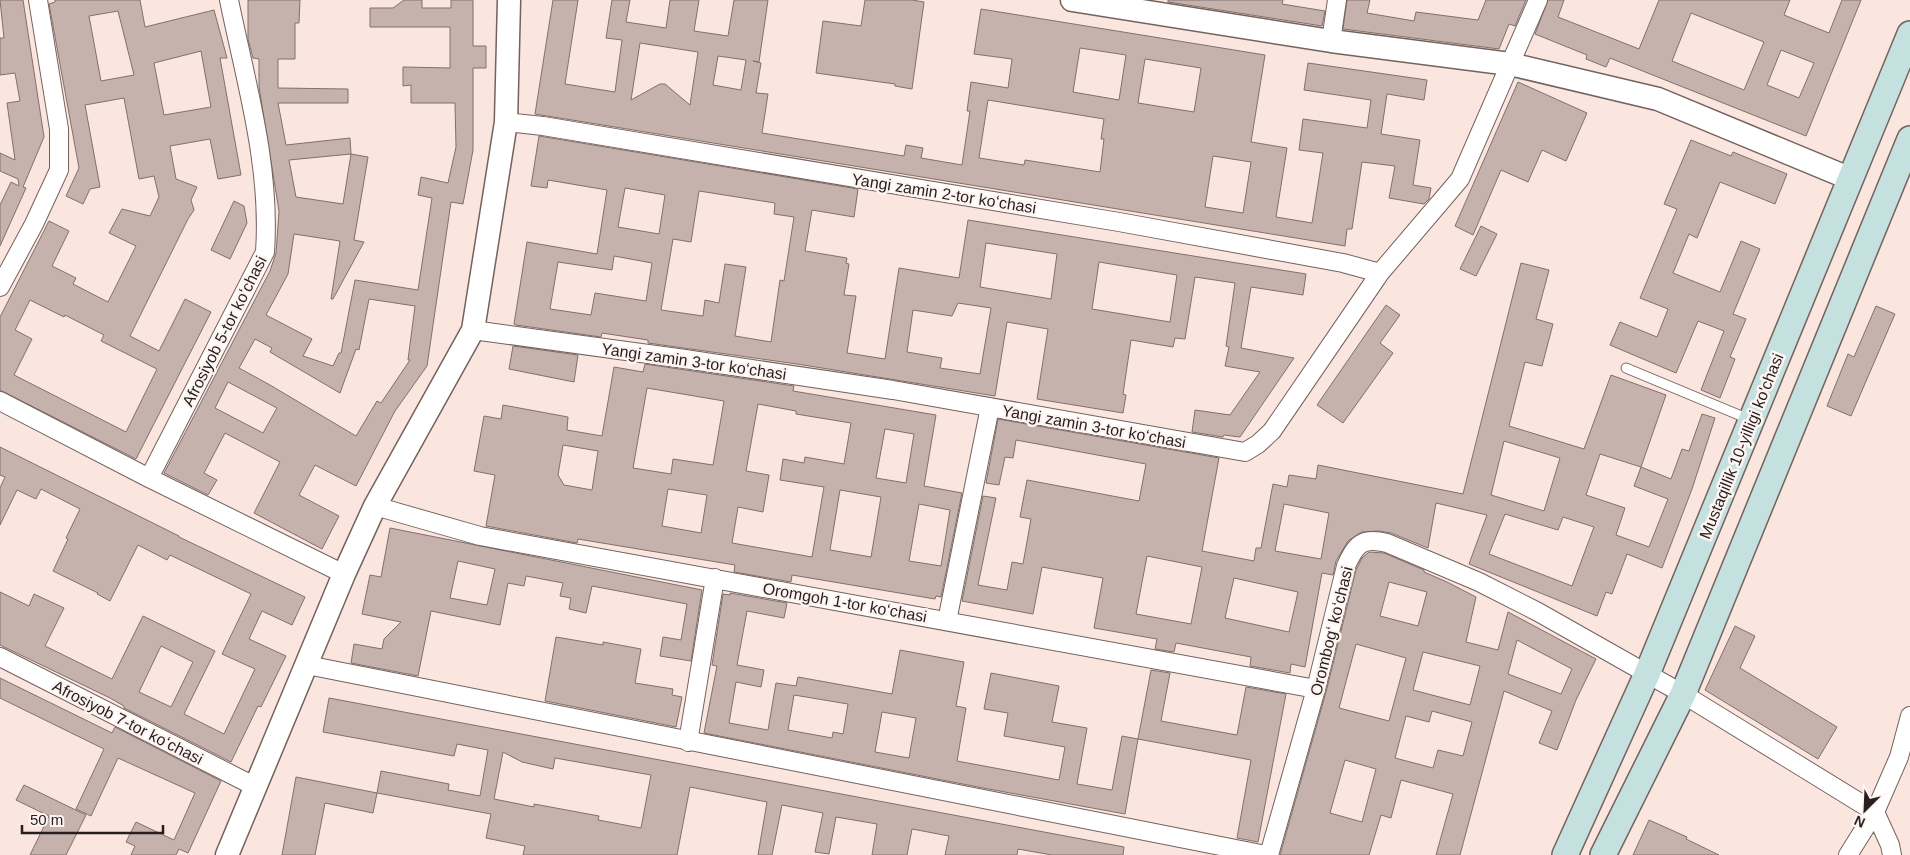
<svg xmlns="http://www.w3.org/2000/svg" width="1910" height="855" font-family="Helvetica,sans-serif">
	<rect width="100%" height="100%" fill="#fae5df"/>
	<path fill="#c6b2ac" stroke="#81706a" fill-rule="evenodd" d="M0,0H23L44,137L23,187L26,188L0,246V205L11,182L19,186L18,179L0,171V153L15,160L7,103L20,101L15,73L0,75V38H4Z
		M55,0H140L145,27L214,10L227,58H220L241,175L218,179L210,139L170,146L176,179L197,187L191,200L194,210L188,219L130,336L159,351L185,299L211,312L136,459L0,390V317L49,221L69,231L52,266L76,278L73,284L108,302L136,246L109,233L122,209L150,216L159,197L154,176L139,179L124,98L85,105L100,187L90,189L83,204L66,196L79,168L49,4L55,2ZM118,11L134,75L101,81L89,16ZM201,51L211,107L164,115L154,63ZM30,300L64,317L65,315L104,335L101,341L157,369L126,432L14,375L32,339L15,330Z
		M248,0H300L299,23H295V59H278V88L348,89V103H278L286,145L350,138L351,154L368,157L354,240L364,242L333,299H331L340,241L294,234L288,274L266,315L312,339L303,356L333,366L339,353H341L355,280L418,290L432,198L418,195L421,177L448,183L456,147L455,103H411V85L403,86V67L450,68V27H370V8H393L404,0H422V8H451V0H473V46H486V68H473V150L463,204L451,202L427,366L395,411L356,486L315,465L299,495L339,516L322,549L254,513L280,462L225,433L204,473L217,480L208,495L164,473L270,271L276,253L279,211L259,87V59L253,58L248,39ZM351,154L343,204L296,197L289,160ZM369,299L415,306L408,360H410L381,403L377,401L356,436L270,385L239,368L255,339L272,348L270,352L340,393L356,349L359,350ZM228,382L277,408L263,433L215,408Z
		M553,0H578L565,84L615,92L622,40L606,38L612,0H630L626,22L666,28L670,0H699L694,31L728,36L734,0H768L759,62L753,61L761,63L756,93L768,94L762,133L904,156L906,145L923,148L921,158L962,165L970,111H967L971,82L1008,88L1012,59L974,54L981,9L1265,55L1251,142L1287,148L1276,217L1312,223L1323,153L1299,150L1303,119L1367,128L1371,100L1304,90L1308,63L1427,80L1424,100L1387,94L1381,134L1420,140L1413,185L1431,188L1429,199L1424,204L1389,198L1395,166L1362,162L1352,229H1347L1345,246L535,114ZM640,43L698,52L690,105L665,84H660L631,100ZM1080,48L1126,55L1119,100L1073,92ZM718,56L746,60L741,90L713,85ZM1145,59L1201,68L1194,112L1138,103ZM988,100L1104,119L1101,139H1104L1100,172L1025,160L1024,165L979,158ZM1213,156L1251,162L1243,213L1205,207Z
		M865,0H912L924,2L912,89L895,86V84L816,73L823,21L861,26Z
		M1168,0H1283L1282,4L1325,11L1322,26L1168,2Z
		M1347,0H1370L1367,13L1414,21L1416,12L1478,20L1486,0H1526L1515,26L1509,24L1499,49L1343,29Z
		M1548,0H1564L1558,17L1639,49L1659,0H1790L1784,15L1829,33L1842,0H1861L1806,136L1610,58L1606,67L1586,59L1587,55L1535,34ZM1691,13L1764,42L1744,90L1672,61ZM1781,50L1814,63L1799,98L1767,85Z
		M1518,82L1587,113L1566,161L1542,150L1528,182L1501,170L1473,235L1455,226Z
		M539,136L858,189L854,217L812,210L805,251L847,258L846,263L849,264L844,295L856,296L847,353L885,359L899,268L959,278L968,220L1306,274L1303,295L1251,287L1241,348L1294,358L1240,437L1224,435L1223,437L1192,432L1195,410L1230,415L1260,372L1225,366L1229,347L1226,346L1235,283L1195,277L1185,339L1175,338L1173,347L1131,340L1123,394L1126,395L1123,413L1037,399L1048,329L1007,322L995,396L797,364L648,343V340L602,333L601,337L516,325L514,324L527,242L597,254L607,190L548,180L547,188L531,186ZM625,188L665,195L659,234L618,227ZM699,191L775,203L774,214L794,217L784,281L780,280L771,342L735,336L746,267L725,264L719,303L705,300L703,316L661,310L673,239L691,242ZM986,243L1057,254L1051,299L980,287ZM614,256L652,263L646,301L595,293L591,315L550,309L558,262L612,270ZM1099,262L1177,275L1170,322L1092,309ZM958,303L991,308L980,374L940,368L942,358L907,352L913,310L952,316Z
		M1691,140L1731,156L1733,152L1787,174L1775,204L1720,182L1697,238L1689,234L1673,273L1720,292L1741,241L1760,249L1733,314L1746,319L1730,357L1735,359L1720,398L1701,390L1724,331L1698,321L1676,373L1610,345L1620,322L1657,337L1668,309L1640,298L1677,209L1664,204Z
		M234,201L244,206L247,223L230,259L211,250Z
		M1481,226L1497,234L1476,276L1460,269Z
		M1521,263L1549,270L1536,319L1553,324L1542,366L1525,362L1509,426L1584,449L1611,375L1666,395L1641,467L1671,479L1682,449L1689,451L1702,414L1715,418L1692,489L1662,568L1627,554L1612,594L1606,592L1597,616L1469,564L1487,515L1436,503L1428,548L1391,533L1379,531L1362,532L1348,541L1336,561L1333,575L1322,573L1305,667L1291,664L1290,673L1250,666L1251,657L1176,643L1174,652L1155,649L1157,639L1094,628L1103,578L1042,567L1033,614L962,601L983,496L996,498L978,585L1007,590L1012,562L1023,564L1031,519L1020,517L1027,480L1139,501L1146,464L1016,440L1013,458L1005,457L999,485L986,483L998,419L1219,458L1202,551L1254,561L1256,548H1261L1273,484L1287,487L1289,475L1316,479L1318,465L1463,494ZM1504,441L1560,458L1544,511L1491,495ZM1600,454L1641,467L1634,486L1668,499L1649,547L1616,535L1625,508L1586,495ZM1284,504L1329,513L1321,559L1275,551ZM1505,514L1558,530L1563,517L1594,527L1572,586L1489,554ZM1147,556L1202,567L1191,624L1136,614ZM1234,578L1298,592L1289,632L1225,618Z
		M1386,305L1400,315L1380,343L1393,353L1343,423L1317,405Z
		M1876,306L1895,314L1851,416L1827,406L1848,354L1854,357Z
		M513,346L578,355L574,382L509,369Z
		M645,364L794,386L793,391L936,415L924,486L962,493L941,597L936,596L935,599L792,575L791,582L734,572L735,565L578,539L577,543L486,526L495,475L474,471L484,416L501,419L503,405L568,417L567,430L602,436L614,367L643,372ZM647,388L724,401L713,465L673,459L671,474L633,468ZM758,404L796,411V414L851,423L844,464L805,457L804,463L783,459L780,480L824,487L812,557L732,543L738,507L763,512L769,475L746,471ZM885,429L914,434L906,483L876,478ZM563,445L598,451L592,490L564,485L558,475ZM668,489L707,495L701,533L662,526ZM840,490L881,497L871,557L830,550ZM919,504L950,510L941,566L909,561Z
		M0,447L179,536V537L305,597L292,625L262,611L249,639L286,656L261,707L258,706L231,762L124,708V706L110,698L0,645V592L29,606L34,594L64,608L45,646L112,679L143,616L215,651L184,714L224,734L255,669L222,654L251,594L170,555L167,560L138,545L110,601L97,594L98,593L53,571L68,539L66,538L80,509L41,489L36,499L17,490L0,525V488L5,477L0,475ZM161,646L193,662L171,707L139,692Z
		M390,528L702,590L691,661L660,656L663,637L681,640L687,604L592,586L586,613L569,609L571,598L560,596L563,583L526,576L524,586L508,583L500,625L431,611L418,676L351,663L354,644L382,649L384,639L401,622L362,614L370,575L381,577ZM458,561L495,569L487,605L450,598Z
		M1369,552L1384,553L1424,570V572L1447,582L1476,597L1466,642L1498,650L1508,612L1596,659L1576,700L1557,750L1539,743L1552,711L1504,691L1460,855H1436L1453,794L1401,780L1391,818L1381,815L1369,855H1280L1326,692L1356,570L1362,558ZM1389,582L1427,592L1418,626L1380,616ZM1517,640L1572,669L1561,694L1508,674ZM1356,644L1406,658L1389,721L1339,708ZM1423,652L1480,666L1470,705L1413,690ZM1432,711L1472,722L1463,756L1438,750L1433,768L1395,758L1406,716L1429,722ZM1345,760L1376,769L1362,822L1330,813Z
		M730,593L787,603L784,618L747,611L737,665L764,670L761,687L736,682L729,723L768,730L776,683L796,686L798,677L892,694L900,650L964,662L956,706L966,708L957,761L1059,780L1065,747L1004,736L1008,713L984,709L991,673L1059,686L1052,722L1087,728L1077,784L1112,790L1122,736L1138,739L1125,814L983,788L704,733L717,666L712,665L723,594L730,595ZM794,695L848,704L843,734L833,732L832,738L788,730ZM882,712L916,718L909,758L875,752Z
		M1735,626L1755,636L1740,668L1837,727L1818,759L1705,690Z
		M556,637L603,645V642L641,649L635,683L673,689L672,695L682,697L676,727L545,701Z
		M1151,670L1170,673L1161,721L1237,735L1246,687L1286,694L1258,842L1237,838L1251,760L1138,739Z
		M0,678L112,733L115,727L221,781L188,853L179,849L176,855H131L135,846L126,842L136,822L174,840L195,793L118,758L91,816L76,809L104,749L0,698Z
		M329,698L1124,847L1123,855H1052L1018,849L1017,855H945L949,836L912,829L907,855H872L877,824L836,817L829,854L815,852L823,813L782,805L772,855H758L767,802L690,787L677,855H523L525,846L486,838L491,814L377,793L381,771L449,784L448,790L480,796L488,750L457,744L454,756L323,732ZM503,752L522,762L553,769L555,758L651,775L641,828L598,820L599,816L534,804V807L494,799Z
		M296,777L377,793L373,813L325,803L315,855H282Z
		M24,785L86,815L66,855H30L49,816L16,800Z
		M1649,820L1687,837L1686,839L1719,855H1633Z"/>
	<g fill="none" stroke-linecap="round" stroke-linejoin="round">
		<defs>
			<path id="service" d="M1626,368L1751,420"/>
			<path id="minor" d="M1331,41L1337,0
				M506,122L543,126L1119,222L1343,263L1380,273
				M0,287L34,224L59,170V129L38,0
				M473,330L685,359L893,390L1245,452L1258,444L1272,431L1380,273L1460,179L1538,0
				M0,401L149,478L344,574
				M149,478L265,252C271,166 246,83 229,0
				M375,506L480,536L1316,689
				M947,621L990,407
				M0,657L256,787
				M307,665L1266,855
				M688,742L715,578
				M1269,855L1316,689L1346,566C1356,544 1362,537 1387,543L1479,582L1538,612L1683,694L1875,812L1890,845L1892,855
				M1848,855L1875,812L1899,757L1910,716"/>
			<path id="tertiary" d="M1072,0L1331,41L1510,64L1658,99L1851,179
				M227,855L344,574L375,506L473,330L506,122L509,0"/>
			<path id="secondary" d="M1565,855L1647,674L1910,34
				M1603,855L1683,694L1910,139"/>
		</defs>
		<use href="#service" stroke="#74625d" stroke-width="11"/>
		<use href="#minor" stroke="#74625d" stroke-width="20"/>
		<use href="#tertiary" stroke="#74625d" stroke-width="25"/>
		<use href="#secondary" stroke="#74625d" stroke-width="28"/>
		<use href="#service" stroke="#fff" stroke-width="9"/>
		<use href="#minor" stroke="#fff" stroke-width="18"/>
		<use href="#tertiary" stroke="#fff" stroke-width="22"/>
		<use href="#secondary" stroke="#c4e1df" stroke-width="25"/>
	</g>
	<g text-anchor="middle" stroke-width="5" stroke-linejoin="round" paint-order="stroke">
		<g font-size="16" fill="#261f1d" stroke="#fef5f3">
			<text transform="translate(944 193) rotate(9)" y="6">Yangi zamin 2-tor koʻchasi</text>
			<text transform="translate(224 331) rotate(-63)" y="6">Afrosiyob 5-tor koʻchasi</text>
			<text transform="translate(694 361) rotate(8)" y="6">Yangi zamin 3-tor koʻchasi</text>
			<text transform="translate(1094 426) rotate(10)" y="6">Yangi zamin 3-tor koʻchasi</text>
			<text transform="translate(1741 446) rotate(-68)" y="6">Mustaqillik 10-yilligi ko'chasi</text>
			<text transform="translate(845 602) rotate(10)" y="6">Oromgoh 1-tor koʻchasi</text>
			<text transform="translate(1331 631) rotate(-76)" y="6">Orombogʻ koʻchasi</text>
			<text transform="translate(128 722) rotate(27)" y="6">Afrosiyob 7-tor koʻchasi</text>
		</g>
	</g>
	<g transform="translate(1865 810) rotate(204)" stroke="#fef5f3" stroke-width="4" paint-order="stroke">
	<path d="M0-4L9 19L0 12L-9 19Z" fill="#261f1d"/>
	<text y="-8" font-size="14" font-weight="bold" text-anchor="middle" fill="#261f1d">N</text>
	</g>
	<path d="M22 825v8h141v-8" fill="none" stroke="#261f1d" stroke-width="2.5"/>
	<text x="30" y="825" font-size="15" fill="#261f1d" stroke="#fef5f3" stroke-width="4" paint-order="stroke">50 m</text>
</svg>
